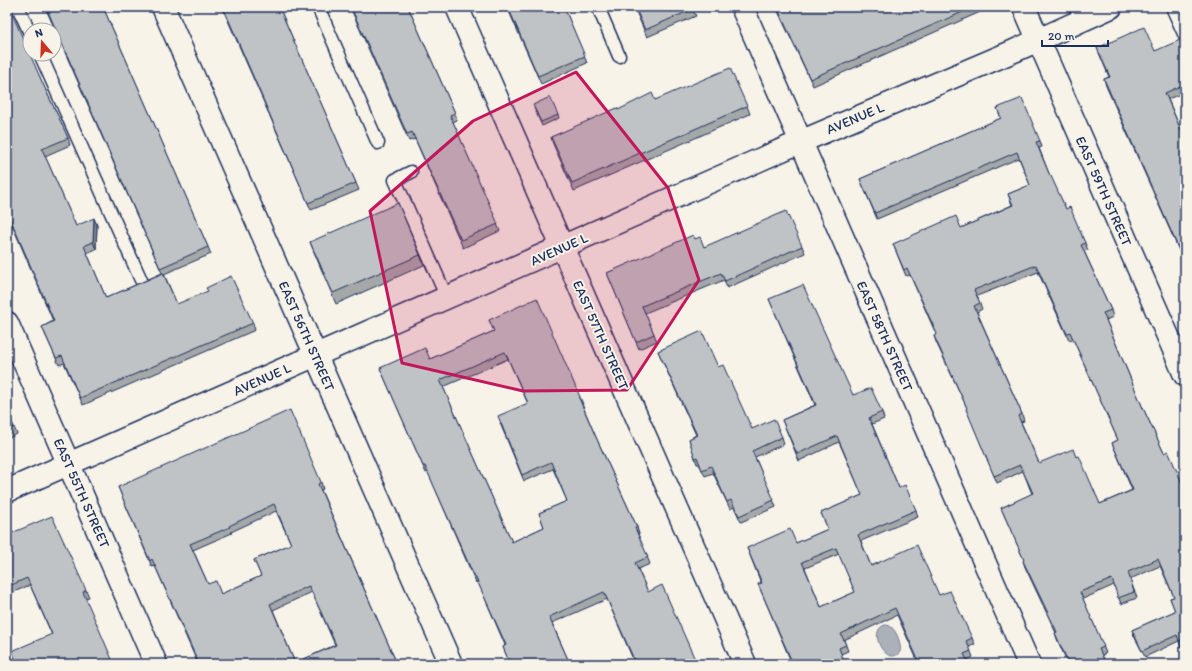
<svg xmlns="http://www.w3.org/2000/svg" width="1192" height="671" font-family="Itim,sans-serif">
	<rect width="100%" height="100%" fill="#f7f3e8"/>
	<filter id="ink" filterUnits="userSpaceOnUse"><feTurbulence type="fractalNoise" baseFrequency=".025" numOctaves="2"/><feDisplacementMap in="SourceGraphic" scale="8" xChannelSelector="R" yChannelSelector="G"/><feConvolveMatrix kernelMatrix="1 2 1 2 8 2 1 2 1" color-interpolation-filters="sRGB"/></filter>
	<g filter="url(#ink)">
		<path fill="#acb0b9" stroke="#727c95" d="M885,625C887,625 889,625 891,627C897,631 902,646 900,652C887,668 866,631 885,625Z"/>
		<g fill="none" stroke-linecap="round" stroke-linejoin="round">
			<defs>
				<path id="service" d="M18,7L30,33
					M318,7L378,143
					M598,7L619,56
					M1172,7L1185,36
					M40,54L141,280
					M411,172L395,180L447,298"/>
				<path id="minor" d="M163,7L451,664
					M457,7L745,664
					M742,7L1029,664
					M1024,7L1185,375
					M7,323L156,664
					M7,491L800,142L1014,51L1111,7"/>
			</defs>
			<use href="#service" stroke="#1b2f5e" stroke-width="15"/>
			<use href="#minor" stroke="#1b2f5e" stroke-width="25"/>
			<use href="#service" stroke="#f7f3e8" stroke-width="12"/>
			<use href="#minor" stroke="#f7f3e8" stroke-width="22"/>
		</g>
		<path fill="#a5a8a9" stroke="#1b2f5e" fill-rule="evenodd" d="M7,7L68,138L70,145L45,156L76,226L97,225L96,249L87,253L106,298L162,273L45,7H103L211,254L164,274L177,304L253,323L255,330L83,405L64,363L59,365L45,334L42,327L53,321L7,213Z
			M222,7H279L359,190L311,210Z
			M350,7H408L455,113L457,120L453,122L500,231L463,248L415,139L409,141Z
			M507,7H564L587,63L541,84Z
			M634,7H692L696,16L647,37Z
			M776,7H838L839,10L847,7H986L987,9L813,86Z
			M1097,48L1155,51L1185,52V92L1168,99L1183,135L1185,137V264L1106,86L1104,79L1109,77Z
			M655,100L747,106L750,114L574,191L553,144L551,137L618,110Z
			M534,108L558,115L559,118L542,126Z
			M997,108L1040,141L1042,147L1039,148L1050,176L1066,209L1085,243L1088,250L1084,251L1111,310L1113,317L1106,320L1142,406L1164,453L1183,485L1185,484V646L1181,647L1179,641L1145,657L1134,636L1132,630L1175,611L1170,598L1174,597L1160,566L1130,579L1137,598L1121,604L1114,585L1083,599L1106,653L1102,655L1106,664H1068L1057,639L1055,633H1056L1025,567L1023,561L1024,560L1001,508L1032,494L1023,471L997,483L969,415L966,409L967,408L936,342L934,336L936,334L910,275L906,276L893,244L961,228L1012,205L1008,194L1030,185L1019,158L877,219L860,179L1001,118ZM1038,272L1069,340L1073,339L1118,440L1112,443L1132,490L1100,504L1076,457L1039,463L1021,422L1024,421L1022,414L977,312L982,309L977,296Z
			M695,239L704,247L802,246L805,253L727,288L724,280L645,313L657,341L639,349L607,273Z
			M310,242L420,255L424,265L336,304L314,252Z
			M769,299L853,395L882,412L884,419L872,424L899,488L916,510L918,517L861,541L871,566L939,595L972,638L975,644L969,647L973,657L967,660L969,664H919L897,615L844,640L848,651L841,654L845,664H792L761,591L758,584L761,583L747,548L796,543L828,529L821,513L862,495L839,442L799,461L782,420L815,405ZM839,554L855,592L821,607L805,568Z
			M489,320L580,397L583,404H582L595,435L637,527L639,534H638L650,564L638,569L648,592L697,664H635L607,599L552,623L570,664H510L503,647L505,645L478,582L476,583L428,472L426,473L380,368L430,359L494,331ZM508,359L528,404L500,423L524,481L553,469L567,501L539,513L544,527L512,542L443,387Z
			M658,351L718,367L752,429L782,437L784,444L755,457L776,507L741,522L734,507L730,509L713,473L705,476L699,464H697L689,439L696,435L661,358Z
			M7,411L17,434L7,439Z
			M321,482L323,489L321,490L397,664H198L155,566L152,567L118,487ZM276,511L291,544L254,560L261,576L221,594L208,584L193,550L232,533L231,532ZM312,592L335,645L295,663L273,610Z
			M7,535L86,590L89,597L86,598L52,635L30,585L7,595Z"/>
		<path fill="#86888a" stroke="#1b2f5e" d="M94,218L97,225L96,249L93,242Z"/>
		<path fill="#c0c3c5" stroke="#1b2f5e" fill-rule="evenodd" d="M7,7H9L47,93L60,120L68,138L42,149L76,226L94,218L93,242L84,246L106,298L163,273L177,304L208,291L206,288L231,276L253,323L80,398L62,356L56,358L42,327L54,321L7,211Z
			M46,7H103L208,247L160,268Z
			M223,7H279L356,183L308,203Z
			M351,7H408L455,113L450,115L498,224L461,240L412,132L407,134Z
			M508,7H564L585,56L538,76Z
			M635,7H692L693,9L645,30Z
			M777,7H838L839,10L847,7H974L810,79Z
			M1185,10V17L1183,11Z
			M1144,27L1155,51L1180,40L1185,52V84L1165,93L1183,135H1184L1185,137V263L1104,79L1110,77L1097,48Z
			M730,68L747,106L572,183L551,137L617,108L618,110L652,93L655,100Z
			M550,97L558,115L541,122L533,105Z
			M1022,98L1040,141L1036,142L1050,176H1051L1066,209L1070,207L1085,243L1081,245L1111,310L1103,313L1142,406L1164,453L1168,451L1183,485L1185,484V638L1179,641L1177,635L1142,651L1132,630L1175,611L1170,598L1174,597L1158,559L1128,572L1134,592L1118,598L1112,579L1080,592L1104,647L1099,649L1106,664H1069L1055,633L1057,632L1023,561L1024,560L1001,508L1033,493L1020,465L994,476L966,409L967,408L934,336L937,334L907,268L904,270L893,244L956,216L961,228L1013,205L1008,194L1030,185L1017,152L875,213L860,179L1001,118L997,108ZM1036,265L1067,334L1070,332L1118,440L1112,443L1133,490L1100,504L1079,456L1076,457L1073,449L1039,463L1018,416L1022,414L974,306L980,303L974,290Z
			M398,203L420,255L333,293L310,242Z
			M786,211L802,246L725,281L721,273L642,306L654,334L636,342L607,273L693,235L695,239L700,237L704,247Z
			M803,285L853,395L871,388L882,412L869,418L899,488L905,485L916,510L858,535L871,566L917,545L939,595L950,591L972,638L966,641L971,651L964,654L969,664H920L895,608L841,634L846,645L839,648L845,664H793L778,630L758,584L762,583L747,548L790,529L796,543L828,529L821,513L862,495L837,436L797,454L782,420L816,405L769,299ZM836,548L855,592L821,607L802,562Z
			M537,298L580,397L579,398L595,435L637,527L635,528L648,557L635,563L648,592L662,585L697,664H636L604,592L549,617L570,664H510L503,647L506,645L475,576H474L425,466H423L380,368L425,348L430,359L494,331L489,320ZM505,352L528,403L498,416L522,475L551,462L567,501L539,513L544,527L512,542L440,380Z
			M702,331L718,367L723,365L752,429L774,419L782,437L752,451L774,500L739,516L731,500L727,502L711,466L702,470L697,457L695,458L689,439L697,435L658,351Z
			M290,410L321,482L318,484L397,664H199L152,559L150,561L118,487ZM274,504L291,544L254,560L261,576L221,594L216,581L208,584L190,544L230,527L229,526ZM309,586L336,645L295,663L270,604Z
			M7,411L14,427L7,430Z
			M52,516L86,590L83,592L114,664H17L12,651L52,634L27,578L7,587V535Z"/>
	</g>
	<path fill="#c2185b" fill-opacity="0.2" stroke="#c2185b" stroke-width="3" stroke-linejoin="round" d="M576,72L668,188L699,280L627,390L523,391L402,363L370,211L473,121Z"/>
	<g text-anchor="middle" stroke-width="4" stroke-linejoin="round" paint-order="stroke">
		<g font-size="14" fill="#1b2f5e" stroke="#f7f3e8">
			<text transform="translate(855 118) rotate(-23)" y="5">AVENUE L</text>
			<text transform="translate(1104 191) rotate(66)" y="5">EAST 59TH STREET</text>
			<text transform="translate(559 249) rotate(-24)" y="5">AVENUE L</text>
			<text transform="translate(601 335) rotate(66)" y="5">EAST 57TH STREET</text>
			<text transform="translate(307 336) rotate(66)" y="5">EAST 56TH STREET</text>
			<text transform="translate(885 336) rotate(66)" y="5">EAST 58TH STREET</text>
			<text transform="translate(262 379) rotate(-24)" y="5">AVENUE L</text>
			<text transform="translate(82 493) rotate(66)" y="5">EAST 55TH STREET</text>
		</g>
	</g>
	<rect width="1192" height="671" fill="none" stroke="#f7f3e8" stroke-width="24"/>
	<rect x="12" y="12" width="1168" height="647" fill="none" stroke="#1b2f5e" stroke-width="1.5" filter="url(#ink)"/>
	<g transform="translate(42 42) rotate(341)"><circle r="19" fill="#f7f3e8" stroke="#9fa5b1"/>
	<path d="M0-3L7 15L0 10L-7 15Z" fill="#c8321e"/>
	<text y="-6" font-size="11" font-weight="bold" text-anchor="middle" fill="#1b2f5e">N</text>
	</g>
	<path d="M1042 40v6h66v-6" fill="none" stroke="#1b2f5e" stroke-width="2"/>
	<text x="1048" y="40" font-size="12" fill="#1b2f5e" stroke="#f7f3e8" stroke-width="3" paint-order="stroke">20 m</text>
</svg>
